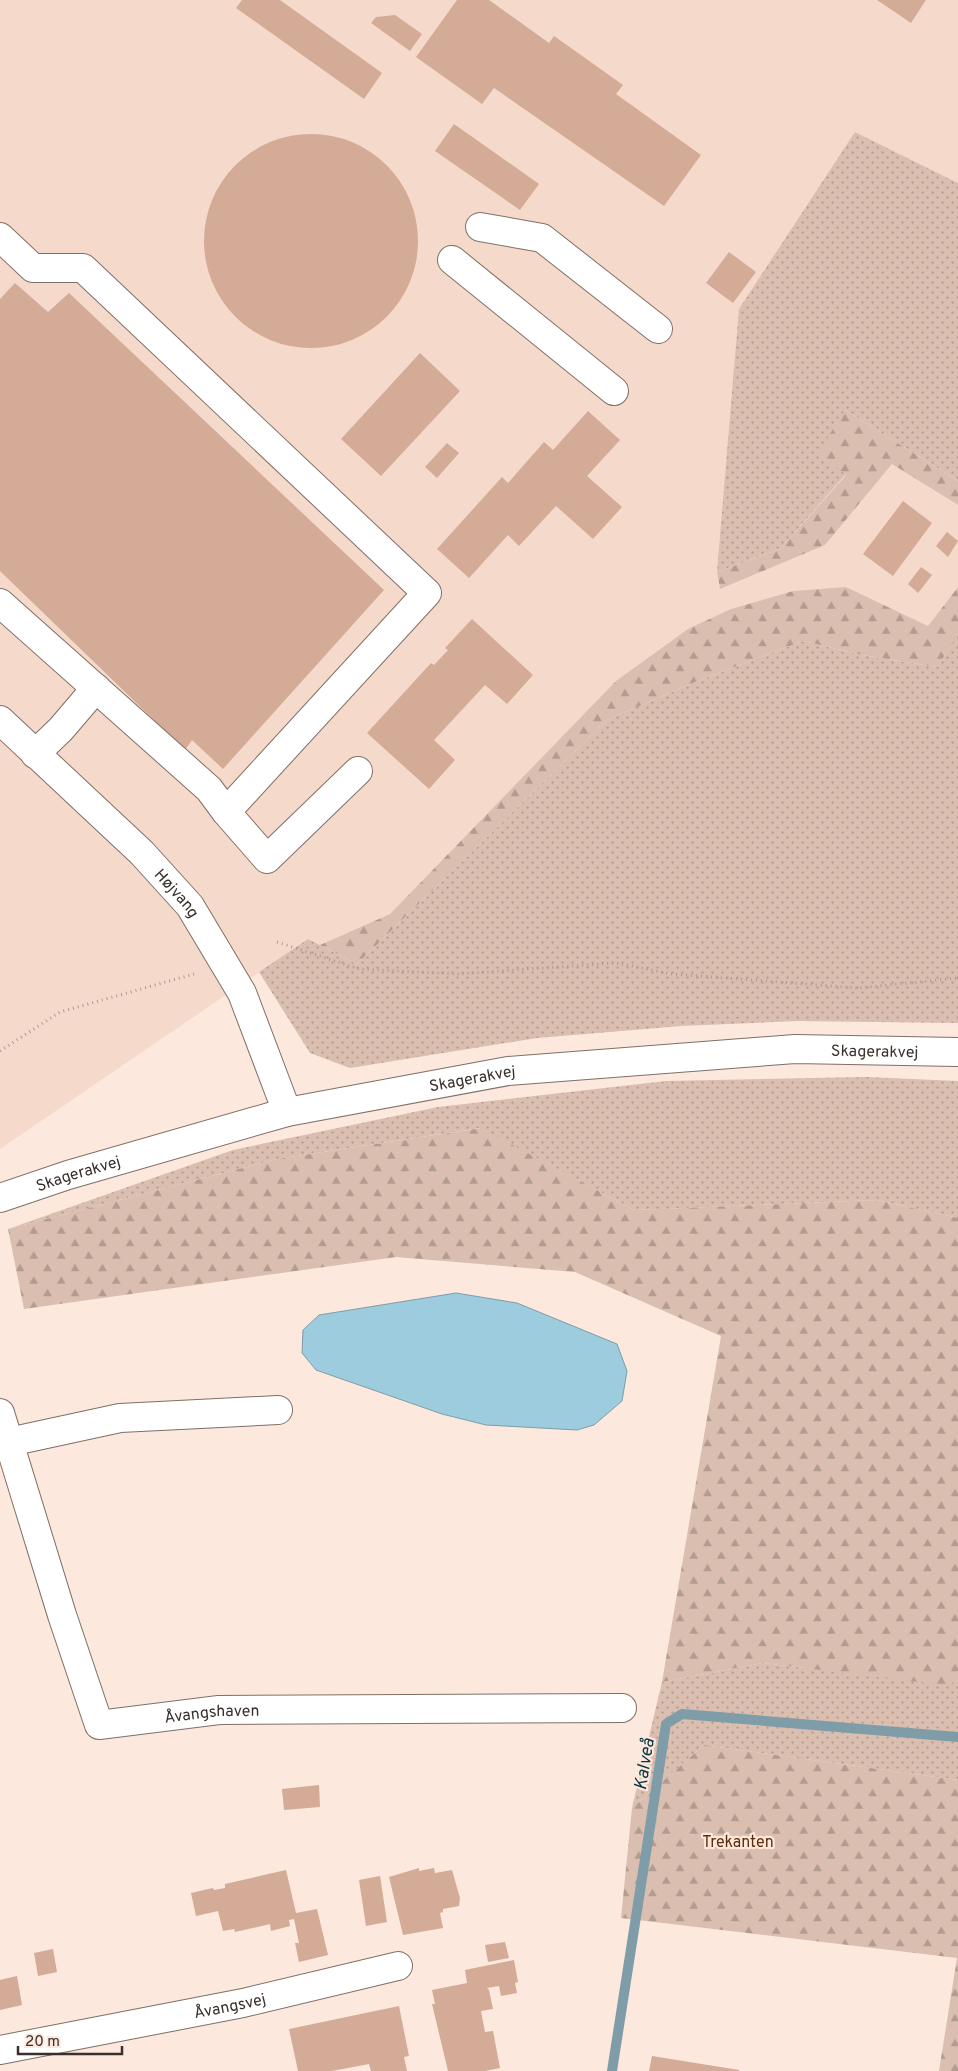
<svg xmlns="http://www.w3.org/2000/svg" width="958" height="2071" font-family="Overpass,sans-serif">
	<defs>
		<pattern id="grass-dots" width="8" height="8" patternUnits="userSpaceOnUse" patternTransform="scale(1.25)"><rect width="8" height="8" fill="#dabeb0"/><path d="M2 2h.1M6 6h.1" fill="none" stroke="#b29b8f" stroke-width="1.8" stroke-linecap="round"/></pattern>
		<pattern id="forest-firs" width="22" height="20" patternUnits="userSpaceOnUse" patternTransform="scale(1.25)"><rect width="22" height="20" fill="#dabeb0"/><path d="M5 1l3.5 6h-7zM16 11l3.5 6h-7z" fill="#b29b8f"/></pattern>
	</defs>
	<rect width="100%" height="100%" fill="#fce8dd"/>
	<path fill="#f5dacc" d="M0,0H958V183L855,132L717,572L720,589L825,545L892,463L958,505V587L928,626L846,587L793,591L731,609L616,681L390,914L320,945L308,939L0,1149Z"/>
	<path fill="url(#grass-dots)" d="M855,132L958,183V481L845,410L846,474L780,549L717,572L739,309Z
		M958,635V1023L797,1021L681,1026L537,1038L350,1068L310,1053L259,972L308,939L357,964L607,720L695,682L803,641L862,655L937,667Z
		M866,1077L958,1081V1218L877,1200L634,1210L480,1128L277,1159L8,1229L233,1150L438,1107L666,1081Z
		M763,1663L943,1684L958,1681V1780L704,1745L632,1808L662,1682Z"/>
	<path fill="url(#forest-firs)" d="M845,410L958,481V505L892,464L825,545L720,589L717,572L780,549L846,475L818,453Z
		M846,587L928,626L958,587V635L937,667L862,655L803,641L695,682L607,720L357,964L320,945L390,914L616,681L688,629L731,609L793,591Z
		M481,1128L634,1210L877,1200L958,1218V1681L943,1685L763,1663L662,1682L721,1336L575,1272L396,1257L24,1309L8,1229L277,1159Z
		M704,1745L958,1780V2071H939L957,1958L621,1918L632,1808Z"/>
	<path fill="#9cccdd" stroke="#7e9da8" d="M456,1293L517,1303L617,1344L627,1371L622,1401L594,1425L577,1430L486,1425L442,1414L316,1370L302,1353L303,1330L319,1315Z"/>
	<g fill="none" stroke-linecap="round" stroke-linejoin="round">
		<path stroke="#7e9da8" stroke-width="10" d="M612,2071L666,1724L682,1714L958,1737"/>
	</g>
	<path fill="#d3ab96" d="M242,0H280L382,73L364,99L236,8Z
		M457,0H489L549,43L554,36L623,85L616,94L701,155L664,206L494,88L482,104L416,57Z
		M877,0H926L911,23Z
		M395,15L422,34L410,51L371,23L376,17Z
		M454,124L539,184L520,210L435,151Z
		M204 241a107 107 0 1 1 214 0a107 107 0 1 1-214 0Z
		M729,252L756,272L733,303L706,283Z
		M15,283L48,312L69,293L384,590L223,769L192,740L185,750L0,571V299Z
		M420,353L460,391L381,476L341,439Z
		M588,411L620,440L587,476L622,507L593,539L556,506L519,546L508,535L469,578L437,549L502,477L508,483L544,442L553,450Z
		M447,443L459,453L437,478L425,467Z
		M903,501L932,523L893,576L863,554Z
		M947,532L958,541L948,557L936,546Z
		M921,567L932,575L918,593L908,584Z
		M472,619L533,675L507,704L485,685L434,740L455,760L429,789L367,733L431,663L434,665L448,650L445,648Z
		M319,1785L320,1807L284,1810L282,1789Z
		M419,1868V1871L434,1868L435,1873L452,1870L460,1898L459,1906L443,1909V1912L440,1913L443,1928L403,1935L389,1877Z
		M286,1870L296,1913L317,1909L328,1955L299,1962L295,1943H299L294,1919L289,1920L290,1926L271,1931L270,1924L235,1932L234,1929L223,1931L218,1911L196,1916L191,1893L213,1888L214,1890L225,1888V1884Z
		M380,1876L387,1922L366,1926L359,1880Z
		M505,1942L509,1958L488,1962L485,1945Z
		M53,1949L57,1972L38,1976L34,1953Z
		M514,1960L518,1982L515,1983L517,1993L501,1996L499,1986L487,1988L489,1990L493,2009L481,2011L485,2032L493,2031L500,2068L485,2071H448L432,2004H435L432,1990L467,1983L465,1970Z
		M17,1976L22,2005L0,2010V1980Z
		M399,2006L409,2056L404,2057L407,2071H371L369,2064L332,2071H298L289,2029Z
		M652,2056L739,2070V2071H649Z"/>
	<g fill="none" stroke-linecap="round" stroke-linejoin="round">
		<defs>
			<g id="minor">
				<path d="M480,227L542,238L658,329"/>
				<path d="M0,237L33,268H83L427,593L226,812L267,859L358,771"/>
				<path d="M452,260L614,391"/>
				<path d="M0,603L209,789L226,812"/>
				<path id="s1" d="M0,720L142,853L190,906L242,993L287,1112"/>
				<path d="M35,754L61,729L96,688"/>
				<path id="s2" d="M0,1198L68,1175L287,1112L508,1071L795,1049L958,1052"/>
				<path id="s3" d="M0,1413L62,1615L99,1725L219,1710L622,1708"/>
				<path d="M9,1442L120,1418L278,1410"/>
				<path id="s4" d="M0,2050L243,2003L398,1966"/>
			</g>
		</defs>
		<use href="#minor" stroke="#806f66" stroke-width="30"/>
		<path stroke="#aa9b93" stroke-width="3" stroke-dasharray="1 4" stroke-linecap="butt" d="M277,942L359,969L458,974L616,963L672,974L859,988L958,978
			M0,1051L60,1012L194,974"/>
		<use href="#minor" stroke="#fff" stroke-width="28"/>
	</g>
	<g text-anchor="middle" stroke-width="4.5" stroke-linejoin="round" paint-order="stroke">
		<g font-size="16" fill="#38302c" stroke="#fce8dd">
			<text dy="6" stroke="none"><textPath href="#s1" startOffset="248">Højvang</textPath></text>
			<text dy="6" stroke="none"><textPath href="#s2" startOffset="892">Skagerakvej</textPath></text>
			<text dy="6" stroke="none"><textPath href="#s2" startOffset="488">Skagerakvej</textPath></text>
			<text dy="6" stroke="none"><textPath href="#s2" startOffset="82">Skagerakvej</textPath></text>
			<text dy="6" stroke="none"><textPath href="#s3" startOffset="441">Åvangshaven</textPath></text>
			<text dy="6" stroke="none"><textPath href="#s4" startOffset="234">Åvangsvej</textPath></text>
		</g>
		<g font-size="16" fill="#5e2b0a" stroke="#fce8dd">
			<text x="738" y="1847">Trekanten</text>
		</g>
		<g font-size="18" font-style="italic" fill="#093643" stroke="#fce8dd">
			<text transform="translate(644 1764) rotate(-81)" y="6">Kalveå</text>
		</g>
	</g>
	<path d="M18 2046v8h104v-8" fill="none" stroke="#38302c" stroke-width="2.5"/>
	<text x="25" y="2046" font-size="15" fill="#38302c" stroke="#fce8dd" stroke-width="4" paint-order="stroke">20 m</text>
</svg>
